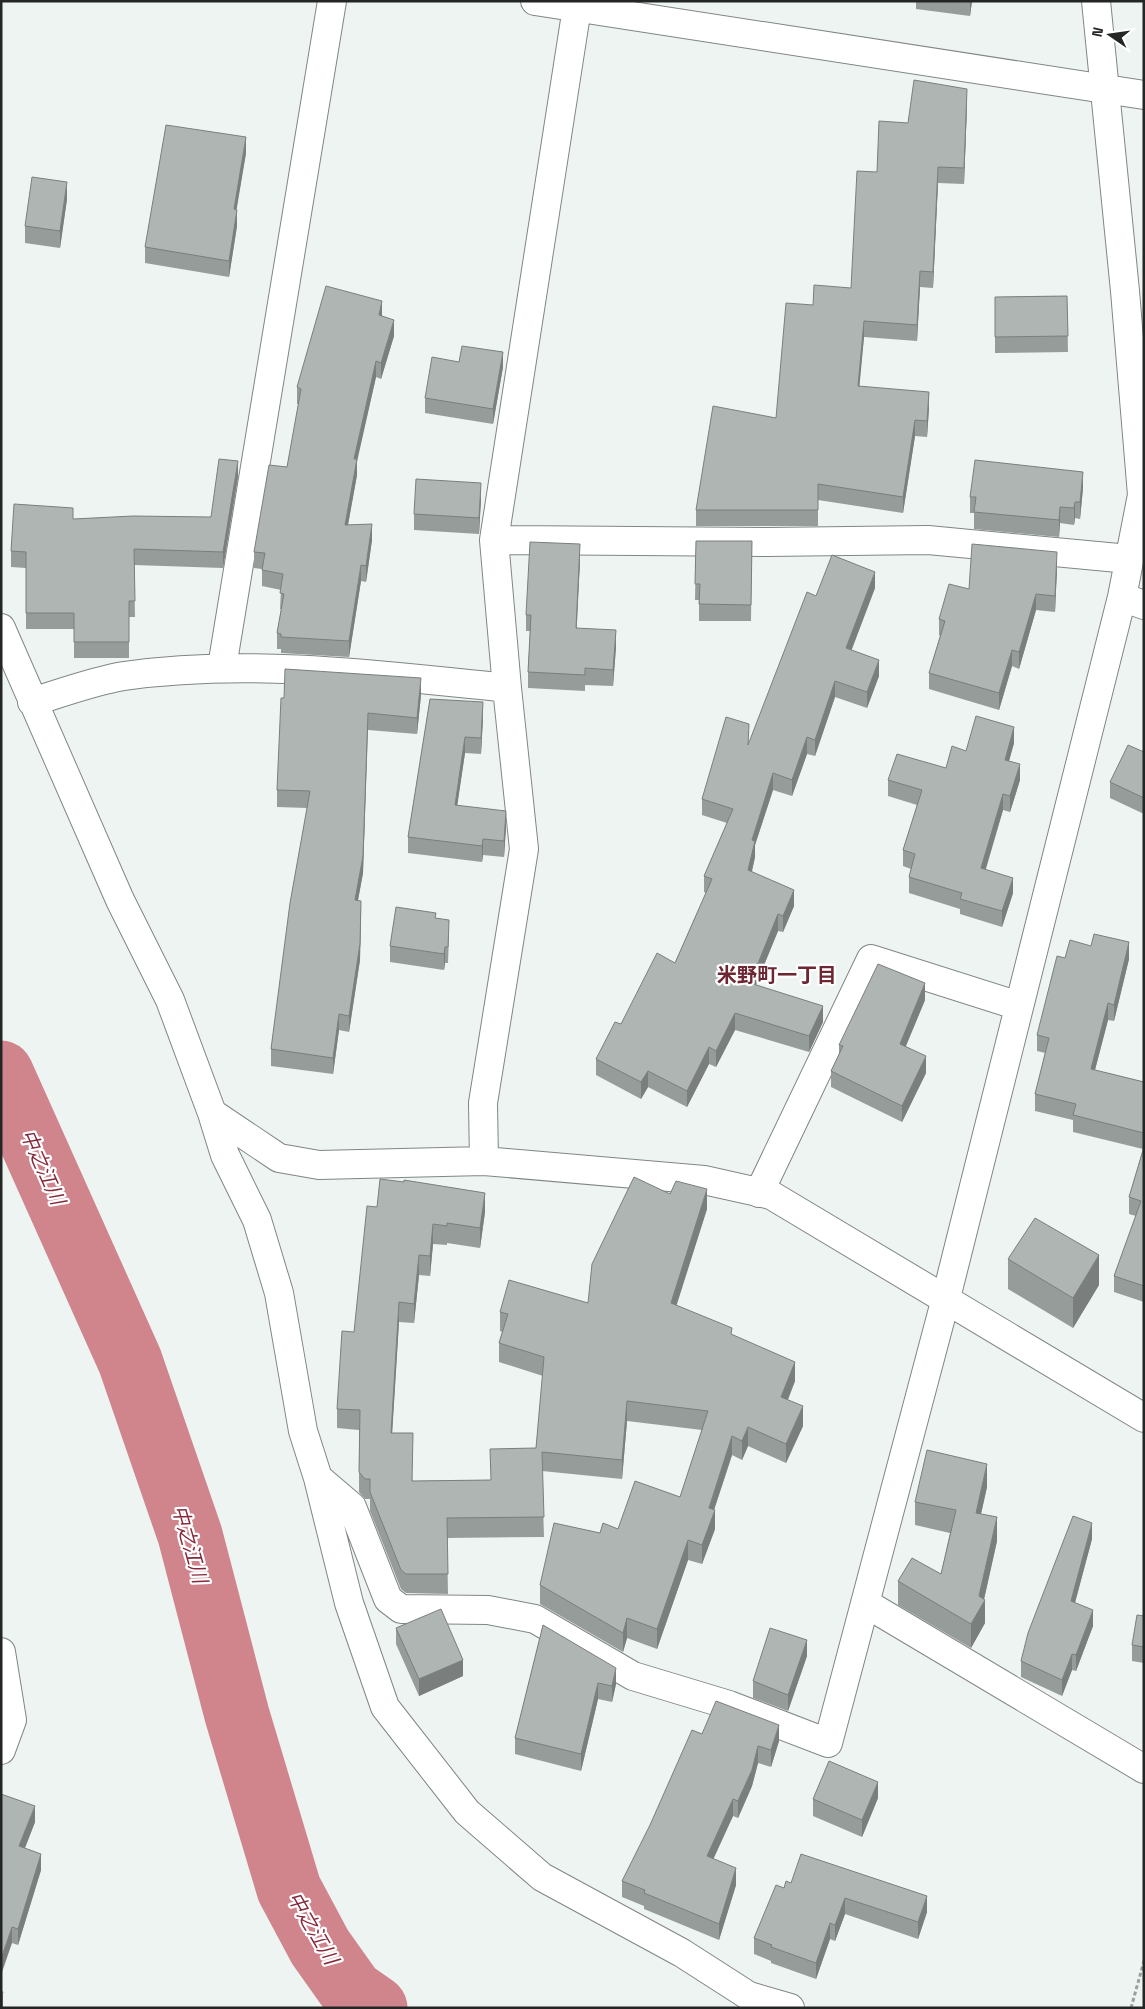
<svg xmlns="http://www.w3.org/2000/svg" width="1145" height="2009" font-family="'Space Grotesk','Noto Sans JP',sans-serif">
	<rect width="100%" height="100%" fill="#edf4f1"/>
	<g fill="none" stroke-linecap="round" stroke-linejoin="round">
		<path stroke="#d0848c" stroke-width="65" d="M1,1073L130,1361L190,1535L237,1715L289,1889L320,1947L352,1992L375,2008"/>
		<defs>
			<path id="minor" d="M535,1L1144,95
				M494,540L768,542L928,540L1129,559
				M1122,597L1144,605
				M1,628L120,900L170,1000L212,1113L279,1158L319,1165L484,1161L704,1180L771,1195L1144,1418
				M222,667L332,1
				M32,702C62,693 93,681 124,676C249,658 381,675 507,688
				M212,1113L225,1155L257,1220L279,1293L303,1431L318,1478L352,1507L388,1599L401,1609L488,1610L535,1619L633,1676L729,1705L828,1743L946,1298L1122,597L1142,495L1125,291L1096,1
				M484,1161L483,1103L524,849L507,688L494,540L578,1
				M759,1193L871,959L1019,1006
				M318,1478L349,1603L385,1707L467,1812L542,1877L682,1953L749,1996L790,2008
				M865,1603L1144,1769
				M1,1652L12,1720L1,1750"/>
		</defs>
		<use href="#minor" stroke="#808684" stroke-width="30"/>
		<path stroke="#9ba09e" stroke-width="3" stroke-dasharray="4 2.5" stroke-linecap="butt" d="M1131,2008L1144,1961"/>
		<use href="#minor" stroke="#fff" stroke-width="28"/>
	</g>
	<path fill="#969c9a" d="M916,1H972L970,16L916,9Z
		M1144,5V37H1143V13Z
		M967,105L964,184L938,183L933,288L920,287L917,341L864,337L859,386L929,408L927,437L915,436L903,513L818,500V526H696V510L776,418L813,305L851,288L877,172L908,123Z
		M246,153L236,210L237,226L229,277L145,263V247Z
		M67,199L60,248L25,243V226Z
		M1067,296L1068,352L995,353V297Z
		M382,317L394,336L381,379L376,377L357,459V475L348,525L372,540L366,582L361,581L349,657L281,653V649H277V633L281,609H280L281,590L262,586V569L254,568V552L287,467L299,404H297V387Z
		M459,362L503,367L493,424L425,413V398Z
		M238,477L223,568L134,565L135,617H129V658H74V629H26V568L11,567V551L211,517Z
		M1083,488L1080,519L1075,518L1074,525L1060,523L1059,537L974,529V513H970V497Z
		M481,499L479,534L414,530V514Z
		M696,541H752L751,621H699V600H695Z
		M580,561L576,628L616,647L613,686L585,685V691L528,688V672L530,631H526V615Z
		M1057,568L1055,612L1036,610L1019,669L1012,666L999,710L929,689V673L940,636L939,635V619L969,589Z
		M875,588L851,650L879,676L867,708L835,697L815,756L807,754L792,796L773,790L755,845V857L752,872L794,906L783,932L778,931L756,985L823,1022L809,1052L735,1030L716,1067L709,1064L687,1107L648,1087L641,1099L596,1075V1059L621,1024L675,963L706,893L704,892V876L727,823L702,815V799L749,744L816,596Z
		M421,695L417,734L368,730L363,873L358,900L361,917L360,960L349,1032L339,1030L333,1074L271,1066V1049L307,808L277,807V790L284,698Z
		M430,699L483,718L481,754L465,753L457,805L506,827L504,857L483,855L482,862L408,853V837Z
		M1014,743L1009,761L1020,780L1010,812L1003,810L986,869L1013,893L1002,927L960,914V909L909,893V877L911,869L903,866V850L917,805L888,796V780L946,768L966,751Z
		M1144,752V814L1110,798V782Z
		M436,918L449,936L448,963H445L444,970L390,962V946Z
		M1129,959L1114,1021L1108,1020L1095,1070L1144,1082V1302L1114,1292V1276L1136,1216L1129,1214V1197L1143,1149L1073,1132V1120L1035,1111V1094L1045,1053L1037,1051V1035Z
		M925,1000L906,1046L926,1073L902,1122L831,1087V1071L839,1054V1045Z
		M670,1194L707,1209L676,1305L732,1335L795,1381L788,1400L803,1426L786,1463L748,1446L742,1460L732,1455L714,1510L715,1529L702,1564L688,1560L657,1649L627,1638L623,1652L540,1604V1585L600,1533L618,1529L680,1497L702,1430L627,1421L622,1479L542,1471L544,1537L447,1538L448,1594L406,1593L401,1589L370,1511V1499H365L359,1492V1430L337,1428V1409L354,1332L377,1207L485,1212L480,1248L447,1243V1245L433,1244L430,1276L419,1275L414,1323L399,1322L392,1433L413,1481L491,1480L536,1448L543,1376L499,1362V1343L502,1332L500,1331V1312L588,1303Z
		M1008,1259L1099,1285L1073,1328L1008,1289Z
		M987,1487L981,1514L997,1541L984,1599L985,1623L971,1648L898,1605V1581L941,1574L950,1533L915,1525V1502Z
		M1092,1539L1075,1603L1093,1626L1076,1671L1072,1670L1062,1696L1021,1677V1661Z
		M1144,1616V1663L1132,1661V1645Z
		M543,1625L616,1684L612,1702L598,1699L581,1771L515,1754V1738Z
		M396,1628L463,1676L419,1696L396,1644Z
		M807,1656L788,1711L753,1698V1681Z
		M702,1734L779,1741L771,1767L758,1763L752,1786L738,1818L733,1816L713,1859L736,1885L719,1940L644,1909V1906L622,1897V1881Z
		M1,1794L35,1822L25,1848L41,1870L18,1945L12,1943Z
		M878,1798L862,1837L813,1816V1799Z
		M791,1883L927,1912L918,1939L845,1914L835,1941L830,1939L816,1979L771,1963V1961L754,1954V1938L784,1888Z"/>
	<path fill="#7a7f7d" d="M970,1H972L970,16Z
		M967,89V105L964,184V168Z
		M246,137V153L234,225V209Z
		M938,167V183L933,288V272Z
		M67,182V199L60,248V231Z
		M237,210V226L229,277V261Z
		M920,271V287L917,341V325Z
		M382,301V317L379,315Z
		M394,320V336L381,379V363Z
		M864,321V337L858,402V386Z
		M503,352V367L493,424V409Z
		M376,361V377L354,475V459Z
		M929,392V408L927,437V421Z
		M915,420V436L903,513V497Z
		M357,459V475L345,541V525Z
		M238,461V477L223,568V552Z
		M1083,472V488L1080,519V502Z
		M481,483V499L479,534V518Z
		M1075,502V518L1074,525V508Z
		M1060,507V523L1059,537V520Z
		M372,524V540L366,582V566Z
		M580,544V561L576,644V628Z
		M1057,552V568L1055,612V596Z
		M361,565V581L349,657V641Z
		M875,572V588L846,665V648Z
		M1036,594V610L1019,669V652Z
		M616,630V647L613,686V670Z
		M1012,650V666L999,710V693Z
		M879,660V676L867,708V692Z
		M421,678V695L417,734V718Z
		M835,681V697L815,756V740Z
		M483,702V718L481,754V738Z
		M368,713L363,873L355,916V900Z
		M1014,727V743L1005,775V760Z
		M465,737V753L455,821V805Z
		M807,737V754L792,796V780Z
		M1020,764V780L1010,812V796Z
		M773,773V790L755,845V857L748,886V870L752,840Z
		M1003,794V810L981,884V868Z
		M506,811V827L504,857V841Z
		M483,839V855L482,862V846Z
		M1013,878V893L1002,927V911Z
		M794,890V906L783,932V916Z
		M361,901L360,960L349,1032V1016Z
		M778,914V931L750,999V983Z
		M1129,942V959L1114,1021V1005Z
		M445,947V963L444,970V954Z
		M925,983V1000L900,1060V1044Z
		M1108,1003V1020L1091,1085V1069Z
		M823,1006V1022L809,1052V1036Z
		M735,1013V1030L716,1067V1051Z
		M339,1014V1030L333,1074V1058Z
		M709,1047V1064L687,1107V1091Z
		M926,1056V1073L902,1122V1106Z
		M648,1071V1087L641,1099V1082Z
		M707,1189V1209L671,1323V1303Z
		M485,1193V1212L480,1248V1228Z
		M433,1224V1244L430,1276V1256Z
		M419,1255V1275L414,1323V1304Z
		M1099,1255V1285L1073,1328V1298Z
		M399,1302V1322L391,1452V1433Z
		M795,1362V1381L781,1416V1397Z
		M627,1401V1421L622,1479V1460Z
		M803,1406V1426L786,1463V1444Z
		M748,1427V1446L742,1460V1441Z
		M732,1436V1455L711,1519L715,1510V1529L702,1564V1545L709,1508Z
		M987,1464V1487L976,1536V1513Z
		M997,1517V1541L983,1604L985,1600V1623L971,1648V1624L979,1596Z
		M1092,1523V1539L1071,1617V1601Z
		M688,1540V1560L657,1649V1629Z
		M1093,1610V1626L1076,1671V1655Z
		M627,1618V1638L623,1652V1633Z
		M807,1640V1656L788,1711V1695Z
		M1072,1654V1670L1062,1696V1680Z
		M463,1660V1676L419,1696V1679Z
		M616,1668V1684L612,1702V1686Z
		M598,1683V1699L581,1771V1754Z
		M779,1725V1741L771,1767V1750Z
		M758,1746V1763L752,1786L738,1818V1801Z
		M878,1782V1798L862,1837V1820Z
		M733,1799V1816L707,1873V1856Z
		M35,1806V1822L19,1863V1846Z
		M41,1854V1870L18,1945V1929Z
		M736,1868V1885L719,1940V1924Z
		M927,1896V1912L918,1939V1922Z
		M845,1898V1914L835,1941V1925Z
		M830,1923V1939L816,1979V1963Z
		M12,1927V1943L1,1975V1959Z
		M3,1992V2008H1V1999Z"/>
	<path fill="#afb5b3" stroke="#7a7f7d" d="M914,80L967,89L964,168L938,167L933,272L920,271L917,325L864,321L858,386L929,392L927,421L915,420L903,497L818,484V510H696L713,406L776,418L786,303L813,305L814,285L851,288L857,171L877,172L879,121L908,123Z
		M166,125L246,137L234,209L237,210L229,261L145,247Z
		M32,177L67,182L60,231L25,226Z
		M326,286L382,301L379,315L394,320L381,363L376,361L354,459H357L345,525L372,524L366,566L361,565L349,641L281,637V634L277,633L284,594L280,593L283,574L262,570L265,553L254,552L269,465L287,467L301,389L297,387Z
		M1067,296L1068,336L995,337V297Z
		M462,346L503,352L493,409L425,398L432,357L459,362Z
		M219,459L238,461L223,552L134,549L135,601H129V642H74V613H26V552L11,551L14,504L73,508V519L133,516L211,517Z
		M975,460L1083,472L1080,502H1075L1074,508L1060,507L1059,520L974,512L976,497H970Z
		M416,479L481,483L479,518L414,514Z
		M696,541H752L751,605L699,604L700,584H695Z
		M530,542L580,544L576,628L616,630L613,670L585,668V675L528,672L531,615H526Z
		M972,544L1057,552L1055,596L1036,594L1019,652L1012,650L999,693L929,673L945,621L939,619L949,584L969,589Z
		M832,555L875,572L846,648L879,660L867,692L835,681L815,740L807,737L792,780L773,773L752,840L755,841L748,870L794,890L783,916L778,914L750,983L823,1006L809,1036L735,1013L716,1051L709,1047L687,1091L648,1071L641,1082L596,1059L615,1022L621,1024L657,953L675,963L712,879L704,876L733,809L702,799L726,717L749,724L748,745L807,592L816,596Z
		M285,669L421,678L417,718L368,713L363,856L355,900L361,901L360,944L349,1016L339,1014L333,1058L271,1049L290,903L310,791L277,790L281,698H284Z
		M430,699L483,702L481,738L465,737L455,805L506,811L504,841L483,839L482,846L408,837Z
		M976,716L1014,727L1005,760L1020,764L1010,796L1003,794L981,868L1013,878L1002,911L960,899L962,893L909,877L915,854L903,850L922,790L888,780L897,754L946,768L952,746L966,751Z
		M1128,745L1144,752V798L1110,782Z
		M396,907L436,913L435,918L449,920L448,947H445L444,954L390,946Z
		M1094,934L1129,942L1114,1005L1108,1003L1091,1069L1144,1082V1133L1073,1115L1076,1104L1035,1094L1049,1038L1037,1035L1057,956L1065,958L1070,940L1091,946Z
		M878,964L925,983L900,1044L926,1056L902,1106L831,1071L843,1046L839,1045Z
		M1144,1147V1286L1114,1276L1141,1201L1129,1197Z
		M634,1177L670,1194L676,1181L707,1189L671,1303L732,1328L731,1334L795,1362L781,1397L803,1406L786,1444L748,1427L742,1441L732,1436L709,1508L715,1510L702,1545L688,1540L657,1629L627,1618L623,1633L540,1585L554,1523L600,1533L603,1523L618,1529L635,1481L680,1497L708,1411L627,1401L622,1460L542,1452L544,1517L447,1518L448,1574H406L401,1570L370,1492V1479H365L359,1472L360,1410L337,1409L342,1331L354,1332L367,1206L377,1207L380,1179L404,1182V1180L485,1193L480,1228L447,1223V1226L433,1224L430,1256L419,1255L414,1304L399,1302L391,1433H413L412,1481L491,1480L490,1449L536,1448L544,1357L499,1343L508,1314L500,1312L509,1280L588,1303L592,1264Z
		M1035,1218L1099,1255L1073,1298L1008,1259Z
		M927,1450L987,1464L976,1513L997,1517L979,1596L985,1600L971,1624L898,1581L912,1558L941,1574L956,1510L915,1502Z
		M1073,1516L1092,1523L1071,1601L1093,1610L1076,1655L1072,1654L1062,1680L1021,1661L1028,1633Z
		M441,1609L463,1660L419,1679L396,1628Z
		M1137,1615L1144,1616V1647L1132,1645Z
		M543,1625L616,1668L612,1686L598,1683L581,1754L515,1738Z
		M770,1628L807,1640L788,1695L753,1681Z
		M716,1701L779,1725L771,1750L758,1746L752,1770L738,1801L733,1799L707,1856L736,1868L719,1924L644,1893L645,1890L622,1881L650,1825L692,1730L702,1734Z
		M829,1761L878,1782L862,1820L813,1799Z
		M1,1794L35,1806L19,1846L41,1854L18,1929L12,1927L1,1959Z
		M801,1854L927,1896L918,1922L845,1898L835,1925L830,1923L816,1963L771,1947L772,1945L754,1938L776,1885L784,1888L786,1881L791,1883Z
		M1,1991L3,1992L1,1999Z"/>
	<g text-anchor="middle" stroke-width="4.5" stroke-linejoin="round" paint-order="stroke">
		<g font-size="20" font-weight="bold" fill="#6d2733" stroke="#fff">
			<text x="777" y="982">米野町一丁目</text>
		</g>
		<g font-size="20" font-style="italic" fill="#852a3b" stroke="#fff">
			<text transform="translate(43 1167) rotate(66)" y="7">中之江川</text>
			<text transform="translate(190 1544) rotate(74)" y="7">中之江川</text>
			<text transform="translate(313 1928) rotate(60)" y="7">中之江川</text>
		</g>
	</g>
	<rect width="1145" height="2009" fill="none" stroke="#232625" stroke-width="5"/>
	<g transform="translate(1110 35) rotate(283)" stroke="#ffffff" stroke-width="4" paint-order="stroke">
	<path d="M0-4L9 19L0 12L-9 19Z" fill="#232625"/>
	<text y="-8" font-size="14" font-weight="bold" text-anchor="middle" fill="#232625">N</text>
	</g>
</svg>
